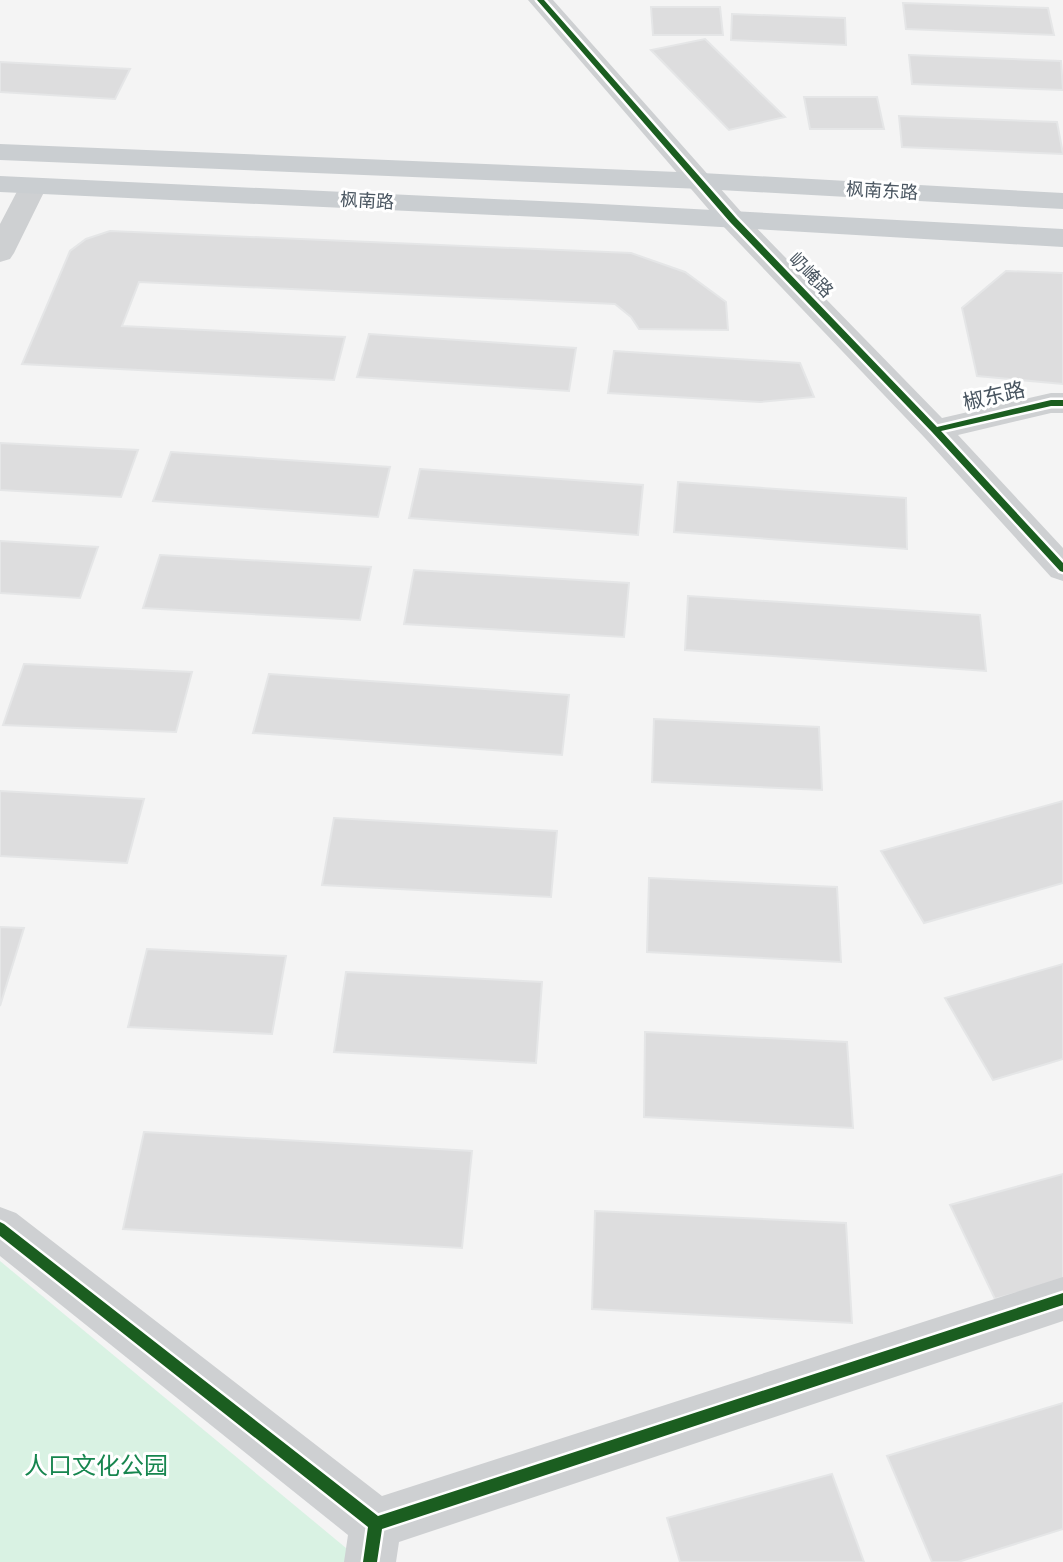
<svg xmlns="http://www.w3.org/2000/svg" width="1063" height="1562" font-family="'Public Sans','Noto Sans SC',sans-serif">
	<rect width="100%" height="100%" fill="#f4f4f4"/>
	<path fill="#d9f2e3" d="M0,1261L346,1548L354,1562H0Z"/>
	<path fill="#ddddde" stroke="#e5e6e7" stroke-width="2" d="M903,3L1048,8L1054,35L906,29Z
		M651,7H720L723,35H653Z
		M732,14L845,18L846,45L731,40Z
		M705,39L785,117L729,130L651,50Z
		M909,55L1061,61L1063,90L912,84Z
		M0,62L130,69L115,99L0,92Z
		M804,97H877L884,129H810Z
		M899,116L1057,122L1063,154L902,147Z
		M110,231L631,253L685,272L726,302L728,330L639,329L631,317L615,304L139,282L122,326L345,337L334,380L22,364L70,251L86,239Z
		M1006,271L1063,273V384L977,376L962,308Z
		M369,334L576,348L569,391L357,377Z
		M614,351L800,363L814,397L760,402L608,393Z
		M0,443L138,450L121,497L0,490Z
		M171,452L390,467L378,517L153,501Z
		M420,469L643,485L638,535L409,518Z
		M678,482L906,498L907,549L674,532Z
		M0,541L98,547L80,598L0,593Z
		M160,555L371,567L360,620L143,608Z
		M414,570L629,583L624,637L404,624Z
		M688,596L980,615L986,671L685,650Z
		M24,664L192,672L176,732L3,725Z
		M269,674L569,695L562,755L253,733Z
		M654,719L819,727L822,790L652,782Z
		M0,791L144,799L127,863L0,856Z
		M1063,801V883L924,923L881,851Z
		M334,818L557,831L551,897L322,885Z
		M649,878L837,887L841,962L647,952Z
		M0,927L24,928L0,1006Z
		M147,949L286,956L272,1034L128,1027Z
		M1063,964V1059L993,1080L945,998Z
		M346,972L542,982L536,1063L334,1052Z
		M645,1032L847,1042L853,1128L644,1117Z
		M144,1132L472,1151L462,1248L123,1229Z
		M1063,1174V1280L995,1299L950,1205Z
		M595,1211L846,1223L852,1323L592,1309Z
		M1063,1403V1529L958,1562H932L887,1456Z
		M832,1474L864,1562H680L667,1518Z"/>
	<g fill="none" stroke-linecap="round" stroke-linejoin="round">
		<path fill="#ced0d2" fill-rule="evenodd" d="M528,0H553L743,214L942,418L1051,393H1063V413H1051L958,435L1063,548V581L1051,577L924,437L723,226Z
			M33,178L43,180L47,186L14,253L10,259L0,262V224L23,180Z
			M0,1207L16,1213L382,1496L1063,1277V1321L399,1542L396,1562H344L348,1535L0,1256Z"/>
		<path fill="#caced1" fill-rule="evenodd" d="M0,144L702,173L1063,193V209L702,189L0,160Z
			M0,176L582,203L1063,229V247L582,219L0,192Z"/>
		<defs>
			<path id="cycleway" d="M537,0H544L736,218L937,427L1051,400H1063V406H1051L941,431L1063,563V572L1060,571L932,432L730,222Z
				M0,1222L4,1224L378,1516L1063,1293V1305L382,1529L377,1562H363L368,1527L0,1236Z"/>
		</defs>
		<use href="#cycleway" stroke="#fff" stroke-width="5"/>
		<use href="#cycleway" fill="#1b5e20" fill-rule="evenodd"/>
	</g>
	<g text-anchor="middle" stroke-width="6" stroke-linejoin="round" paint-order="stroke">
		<g font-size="18" fill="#4a5661" stroke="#fff">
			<text transform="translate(882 191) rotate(3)" y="6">枫南东路</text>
			<text transform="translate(367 201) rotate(3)" y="6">枫南路</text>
			<text transform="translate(811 275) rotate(46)" y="6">屷崦路</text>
		</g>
		<g font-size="21" fill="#4a5661" stroke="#fff">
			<text transform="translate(994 396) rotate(-13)" y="7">椒东路</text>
		</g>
		<g font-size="24" fill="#17864f" stroke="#fff">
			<text x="96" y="1474">人口文化公园</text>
		</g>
	</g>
</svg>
